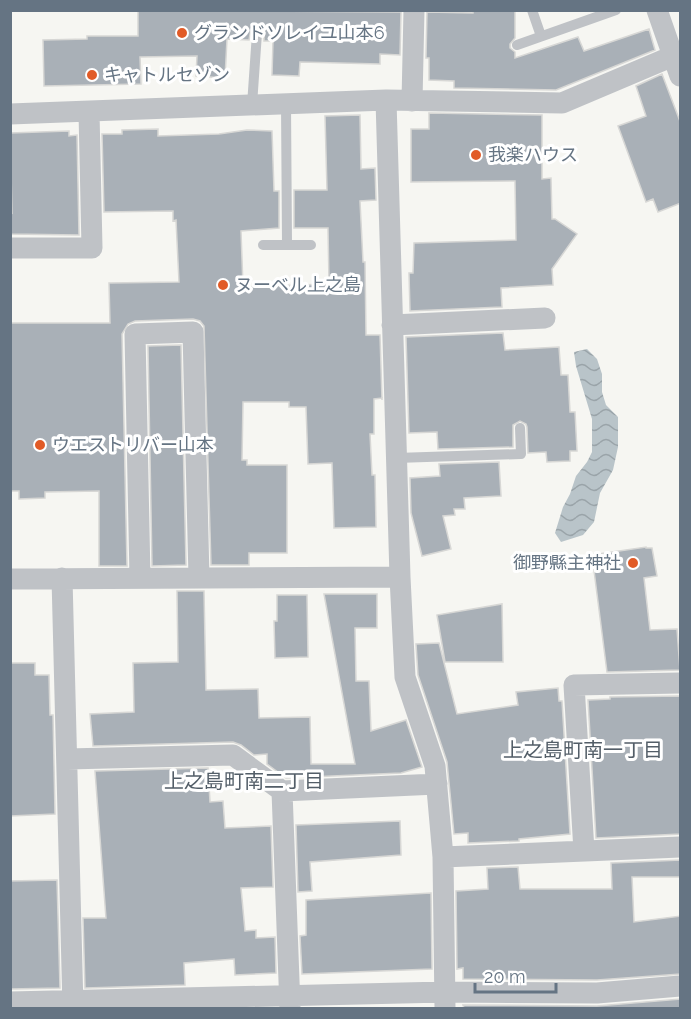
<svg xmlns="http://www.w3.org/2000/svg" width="691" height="1019" font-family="Raleway,'Noto Sans JP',sans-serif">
	<defs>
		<pattern id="water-waves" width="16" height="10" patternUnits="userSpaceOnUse" patternTransform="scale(1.5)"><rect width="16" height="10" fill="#b9c4c9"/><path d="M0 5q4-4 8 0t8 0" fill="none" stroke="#9aa4a9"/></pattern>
	</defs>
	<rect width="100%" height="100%" fill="#f6f6f2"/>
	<path fill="url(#water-waves)" d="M587,349L597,359L602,374V392L606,405L618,417V447L613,470L600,493L594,522L583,535L561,542L555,533L563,507L570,494L576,476L587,462L592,452V419L576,366L574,352Z"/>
	<path fill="#a9b0b7" stroke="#d7d7d5" stroke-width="1.5" d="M138,10L401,12L400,55L380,54V64L300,62L299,76L272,75L273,41H264V30L257,26L251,29L249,40L227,39L225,78L196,76L197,56L140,57L141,84L44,86L43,40L87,39V36H138Z
		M473,10H515V38L510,44V48L515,52V58L578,37L584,51L649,29L655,50L556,90L454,88V81L429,80V58H426L427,12L473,13Z
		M662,74L681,124V203L658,212L653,199L646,202L618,126L646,116L636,86Z
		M429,113L542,115V179L551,178L552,219H555L577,234L552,269L553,285L501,288L502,307L410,311L409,273H413L414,243L516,240L515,181L411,182V129H429Z
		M360,115L361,169L375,168L376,200L360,201L363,262H365L366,335H380L382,400V398L374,399V434H370L372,475H375L376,527L334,528L332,463L308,464L306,407H289V402H243L242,460H247V465H287V553H249V565H211L204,326L200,321L193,319L135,321L128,324L122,334L127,566H99V491L45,492V498L19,499V491H10V323H110L109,283L179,282L176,220L173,221V211L104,212L102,134H122V130L158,129V136L219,134L247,130L272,131L274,191H279V228L241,231L243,287L329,284L328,228H294V190H327L325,116Z
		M69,131V136L77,135L79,235L10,234V212L12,213L10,133Z
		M503,333L505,350L559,347L561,375H568L570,412H575L577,451H570V461L547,462L546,452L528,453L527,427L526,424L520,421L513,425V447L438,449L437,432L409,433L406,337Z
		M181,345L186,565L152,566L148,346Z
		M499,462L501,496L464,498L465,509H454L455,515L443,516L451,549L422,556L411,513L410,478L440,476L439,464Z
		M646,547V548H652L657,576L644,578L650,630L677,629L680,670L607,672L592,555Z
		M177,591H204L206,690L258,689L259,718L310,717L311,764H355L324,594H377V628H355L356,681H369L371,731L406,720L422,767L401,773L286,778L267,764V754L254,755L241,745L233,742L93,746L90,714L134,712L133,663L178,662Z
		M277,595H307L308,657L275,658L274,621H277Z
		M502,604L503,662H445L437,615Z
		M439,643L457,714L518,705L516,692L558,688L559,701H562L570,834L519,839V841L468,843V833L454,834L447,762L418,675L416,644Z
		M10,663H35V675H49L50,715H53L55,814L10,816Z
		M681,696V834L596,838L588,700L610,699V697Z
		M208,768L210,802L223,801L225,828L271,826L273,887L241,888L245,931L256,930V938L275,937L276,973L235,975L234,959L184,963L185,985L85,988L83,918H106L95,771Z
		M400,821L401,855L310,862L312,891L298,892L296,825Z
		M681,860V877H632L634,922L681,916V974L597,980L463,979V968L457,969L456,891L488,889L487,868L518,867L520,889H612L611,863Z
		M57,880L60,988L10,989V881Z
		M431,893L432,969L302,974L300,936L306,935V900Z
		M681,999V1008H464L463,1005L597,1006Z"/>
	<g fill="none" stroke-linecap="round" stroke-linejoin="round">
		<path stroke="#bfc2c6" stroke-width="10" d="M532,10L541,36
			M517,45L616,10
			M286,104L287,244
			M252,105L257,33
			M263,245H311
			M396,458L521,454L520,428"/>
		<path stroke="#bfc2c6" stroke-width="21" d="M657,10L680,76
			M386,100L400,577L405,677L435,766L443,857L445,1008
			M412,101L414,10
			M10,114L386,100L562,103L673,56
			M10,248H92L89,112
			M392,325L545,318
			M62,578L73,1008
			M140,578L135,334L193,332L199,578
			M10,579L400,577
			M67,759L233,755L282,791L437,784
			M282,791L290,1008
			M584,851L574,685L680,683
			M443,857L680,847
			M10,1002L445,992L597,993L680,986"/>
	</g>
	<g fill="#e15b27" stroke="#fff" stroke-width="2">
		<circle cx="182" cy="33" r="6"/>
		<circle cx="92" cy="75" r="6"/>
		<circle cx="476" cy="155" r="6"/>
		<circle cx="223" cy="285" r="6"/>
		<circle cx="40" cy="445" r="6"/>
		<circle cx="633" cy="563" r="6"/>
	</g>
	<g text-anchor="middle" stroke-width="6" stroke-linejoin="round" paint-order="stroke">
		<g font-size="18" fill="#657483" stroke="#fff" text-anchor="start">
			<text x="194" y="39">グランドソレイユ山本6</text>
			<text x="104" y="81">キャトルセゾン</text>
			<text x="488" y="161">我楽ハウス</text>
			<text x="235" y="291">ヌーベル上之島</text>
			<text x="52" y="451">ウエストリバー山本</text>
			<text x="621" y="569" text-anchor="end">御野縣主神社</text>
		</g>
		<g font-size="20" fill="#535e68" stroke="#fff">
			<text x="583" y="757">上之島町南一丁目</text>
			<text x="244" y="788">上之島町南二丁目</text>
		</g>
	</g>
	<rect width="691" height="1019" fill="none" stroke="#657483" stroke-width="24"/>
	<path d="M475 983v9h81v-9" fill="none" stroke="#657483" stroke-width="3"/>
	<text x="484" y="983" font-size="18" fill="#657483" stroke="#ffffff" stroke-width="4.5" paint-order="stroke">20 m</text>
</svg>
